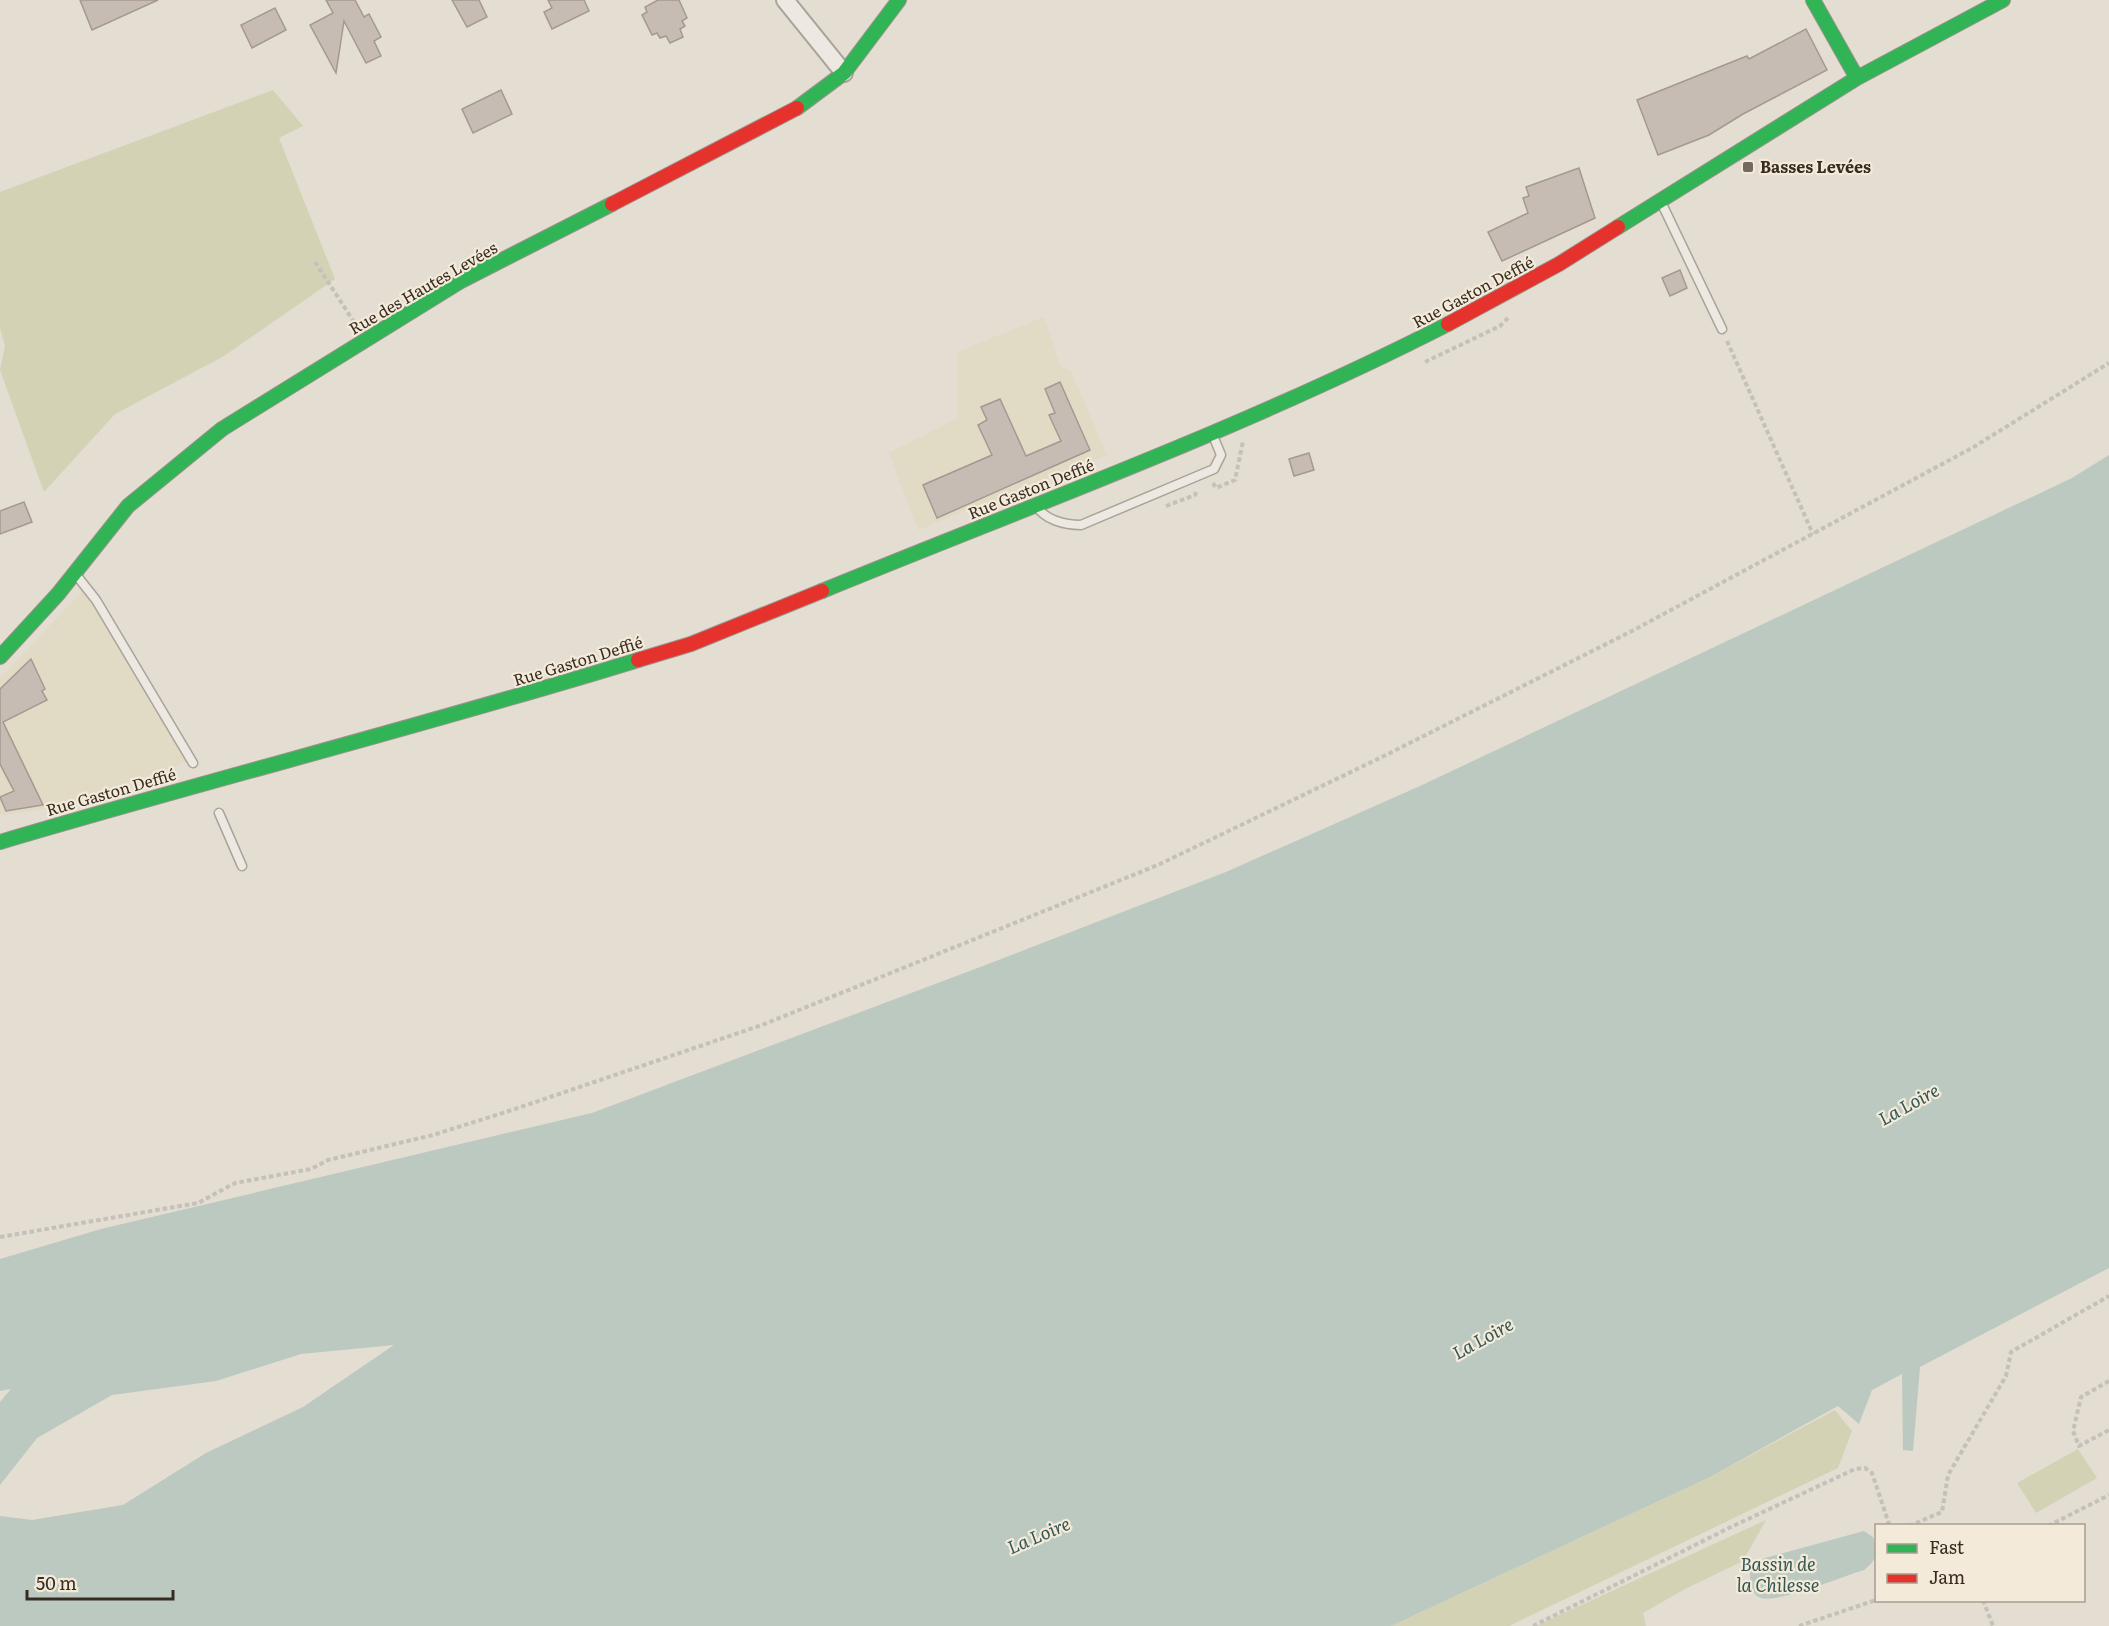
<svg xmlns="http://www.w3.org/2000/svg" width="2109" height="1626" font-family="Literata,serif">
	<rect width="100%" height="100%" fill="#e3ddd2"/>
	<path fill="#e1dac4" d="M1044,317L1060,366L1071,371L1107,455L918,530L889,453L958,418L957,352Z
		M86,587L187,762L53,808L0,815V679Z"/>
	<path fill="#d3d2b5" d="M273,90L303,126L279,138L335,279L224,356L115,414L44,492L0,370L5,346L0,328V192Z
		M1835,1410L1852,1431L1838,1468L1509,1626H1391L1710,1477Z
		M2078,1449L2097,1478L2036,1513L2017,1483Z
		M1766,1520L1743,1561L1685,1589L1643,1613L1646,1626H1536Z"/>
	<path fill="#bbc9c0" d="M2109,455V1268L1920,1367L1913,1451L1903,1450L1902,1374L1872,1390L1859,1424L1838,1406L1710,1477L1391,1626H0V1516L32,1520L123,1505L206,1453L303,1407L394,1345L301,1354L216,1381L112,1395L37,1438L0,1485V1402L11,1389L0,1391V1259L101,1229L592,1113L983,966L1226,872L1420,786L2072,478Z
		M1864,1531L1873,1537C1879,1552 1877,1560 1864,1570C1844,1576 1779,1603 1761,1598C1749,1594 1749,1576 1751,1566L1765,1558Z"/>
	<path fill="#c7bcb3" stroke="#a49991" stroke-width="1.5" d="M80,0H158L92,30Z
		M326,0H355L364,17L369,14L381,37L374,41L381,56L366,63L344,21L336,73L310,25L333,13Z
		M452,0H479L487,17L467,27Z
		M548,0H584L589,11L552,29L544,12L552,8Z
		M658,0H679L687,18L682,21L685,26L680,29L683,37L670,43L666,36L660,38L657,33L652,35L642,15L647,12L645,7Z
		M275,8L286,30L252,48L241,25Z
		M1806,29L1827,70L1743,114L1709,135L1658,155L1637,100L1747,56L1749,59Z
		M501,90L512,114L473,133L462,109Z
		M1579,168L1595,218L1502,261L1488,232L1528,213L1523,198L1529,196L1526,187Z
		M1680,270L1687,288L1670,296L1662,278Z
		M1060,382L1090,450L937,518L923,485L992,455L978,425L987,420L981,407L1000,399L1026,456L1061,441L1049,415L1055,413L1045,389Z
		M1309,453L1314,470L1294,476L1289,459Z
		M24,502L32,522L0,534V511Z
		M31,659L45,689L42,691L47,700L3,722L43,805L6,811L0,797L14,791L0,764V689Z"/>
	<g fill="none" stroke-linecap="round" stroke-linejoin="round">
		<defs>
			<path id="lane" d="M1662,204L1722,329
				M1036,505C1044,520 1065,525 1081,525L1214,469L1221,455L1212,433
				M77,576L96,600L193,763
				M219,813L242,866"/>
			<path id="street" d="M785,0L844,73"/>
			<path id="fast" d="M1813,0L1857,78
				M797,108L844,73L899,0
				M1618,227L1857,78L2003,0
				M822,591C1032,505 1247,427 1448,324
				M0,657L58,594L128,506L222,429L461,281L612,204
				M0,842C212,779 427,725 638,660"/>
			<path id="jam" d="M612,204L797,108
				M1448,324L1559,264L1618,227
				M638,660L691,644L822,591"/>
		</defs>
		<use href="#lane" stroke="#a9a39a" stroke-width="11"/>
		<use href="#street" stroke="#a9a39a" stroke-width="20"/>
		<use href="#fast" stroke="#99928a" stroke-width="16"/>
		<use href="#jam" stroke="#99928a" stroke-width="16"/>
		<path stroke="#c5c0b9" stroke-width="4" stroke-dasharray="4.5 3" stroke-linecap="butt" d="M315,262L356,325
			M1727,341L1813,534
			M1425,362L1500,326L1508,318
			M1213,483L1216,488L1235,480L1243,441
			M1166,506L1195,495L1196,492
			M0,1237L198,1203L235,1183L311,1169L328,1160L433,1135L509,1111L762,1025L1158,865L1382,757L1632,631L1972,448L2109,363
			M2109,1381L2081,1397L2073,1431L2079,1446L2109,1430
			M1909,1526L1942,1512L1948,1475L2006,1376L2011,1352L2109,1296
			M2048,1526L2109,1495
			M1983,1600L1993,1626
			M1533,1626L1731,1527L1855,1469L1865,1468L1872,1473L1889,1524L1893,1526
			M1799,1626L1876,1600"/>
		<use href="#lane" stroke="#ede9e2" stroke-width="8"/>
		<use href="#street" stroke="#ede9e2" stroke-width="16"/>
		<use href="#fast" stroke="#30b455" stroke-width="14"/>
		<use href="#jam" stroke="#e5322d" stroke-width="14"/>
	</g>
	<rect fill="#746a60" stroke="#f3ead9" stroke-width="2" x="1742" y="161" width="12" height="12" rx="3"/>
	<g text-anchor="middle" stroke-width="4.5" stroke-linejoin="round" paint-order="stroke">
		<g font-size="16" font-weight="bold" fill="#382c22" stroke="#f3ead9" text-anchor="start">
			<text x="1760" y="173">Basses Levées</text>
		</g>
		<g font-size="16" fill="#382c22" stroke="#f3ead9">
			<text transform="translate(423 288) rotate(-30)" y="6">Rue des Hautes Levées</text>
			<text transform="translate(1473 292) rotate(-28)" y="6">Rue Gaston Deffié</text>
			<text transform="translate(1031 489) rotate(-22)" y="6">Rue Gaston Deffié</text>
			<text transform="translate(578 661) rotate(-17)" y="6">Rue Gaston Deffié</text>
			<text transform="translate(111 792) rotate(-16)" y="6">Rue Gaston Deffié</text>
		</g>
		<g font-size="18" font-style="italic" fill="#325753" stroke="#f3ead9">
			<text transform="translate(1909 1105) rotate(-29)" y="6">La Loire</text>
			<text transform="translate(1483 1339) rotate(-29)" y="6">La Loire</text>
			<text transform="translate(1039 1536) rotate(-23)" y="6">La Loire</text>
			<text x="1778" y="1571">Bassin de<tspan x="1778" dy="21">la Chilesse</tspan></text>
		</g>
	</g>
	<rect x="1875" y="1524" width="210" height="78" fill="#f3ead9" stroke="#a89e90" stroke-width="1.5"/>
	<rect x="1887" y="1544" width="30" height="9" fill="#30b455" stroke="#a89e90" stroke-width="1.5"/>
	<text x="1929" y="1554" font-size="18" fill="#382c22">Fast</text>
	<rect x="1887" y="1574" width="30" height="9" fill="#e5322d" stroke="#a89e90" stroke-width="1.5"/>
	<text x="1929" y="1584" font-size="18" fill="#382c22">Jam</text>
	<path d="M27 1590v9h146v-9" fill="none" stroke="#382c22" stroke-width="3"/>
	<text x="36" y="1590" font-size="18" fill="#382c22" stroke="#f3ead9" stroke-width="4.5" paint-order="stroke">50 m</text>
</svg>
